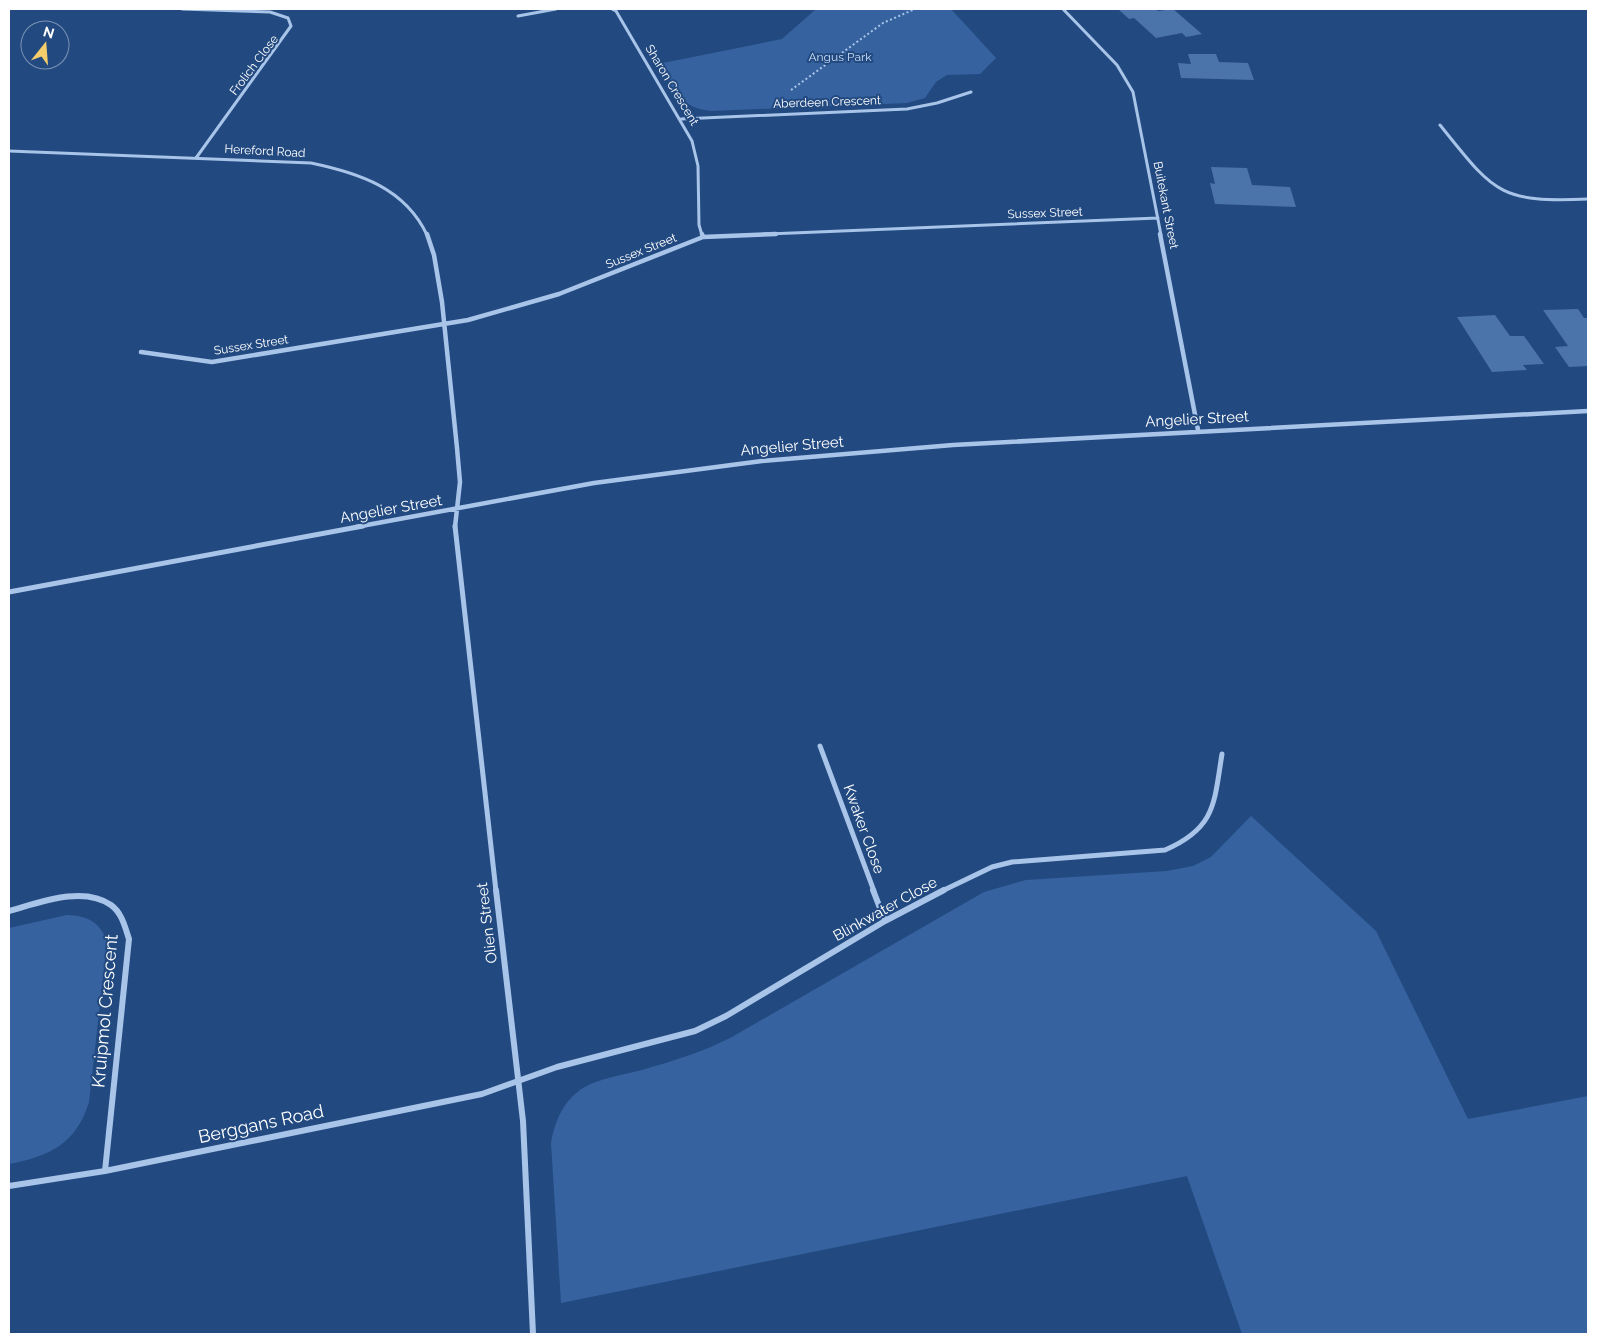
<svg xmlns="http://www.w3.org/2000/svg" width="1597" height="1343" font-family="Raleway,sans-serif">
	<rect width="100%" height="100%" fill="#224a81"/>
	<path fill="#36639f" d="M816,9H951L996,58L980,74L947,75L936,82L925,98L907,103L712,111C679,108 674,89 658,64L782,39Z
		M1251,816L1376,931L1468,1119L1588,1096V1334H1242L1187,1176L561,1303L551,1143C555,1121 563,1101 583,1088C600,1078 623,1075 642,1070C673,1061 703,1052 732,1037L984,892L1026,880L1167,871L1193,866L1211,857Z
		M67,915C87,916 99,921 107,941L89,1102C76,1144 50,1156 9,1164V928Z"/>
	<path fill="#4b74aa" d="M1118,9H1155L1158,11L1173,9L1202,34L1186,37L1182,33L1156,38L1134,18L1129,19Z
		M1188,54H1216L1219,62L1248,63L1254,80L1181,78L1178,63L1191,64Z
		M1211,167L1247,168L1252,185L1290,187L1296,207L1215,204L1210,183L1215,184Z
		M1578,309L1584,318H1588V366L1569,367L1555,347L1568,346L1543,310Z
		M1495,315L1510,336H1524L1544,364L1523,365L1527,370L1492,372L1457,317Z"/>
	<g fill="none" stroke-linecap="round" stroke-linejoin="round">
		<path stroke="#a8c4e8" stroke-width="2" stroke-dasharray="2 2.5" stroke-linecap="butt" d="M791,90L883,23L915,9"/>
		<path stroke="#a8c4e8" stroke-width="3" d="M182,9L270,12L288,18L291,26L196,158
			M612,9L616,11L692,141L698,166L699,225L702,235
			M1063,9L1117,65L1133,92L1161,235
			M518,16L556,9
			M681,119L907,109L937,103L971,92
			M1440,125C1494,192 1498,203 1588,199
			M9,151L311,163C359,173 405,188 427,235
			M746,235L1158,218"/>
		<path stroke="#a8c4e8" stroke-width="4.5" d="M427,234L434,255L442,302L457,448L460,482L455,527
			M702,234L703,237
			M1160,234L1198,430
			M141,352L212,362L468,320L559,294L703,237L776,234
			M356,527L594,483L762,461L953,445L1588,411"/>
		<path stroke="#a8c4e8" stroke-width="5" d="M455,526L496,891
			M9,592L363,526
			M820,746L874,891
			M942,891L992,867L1012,862L1165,850C1216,828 1214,803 1222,754"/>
		<path stroke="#a8c4e8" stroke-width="6" d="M496,890L523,1121L533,1334
			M873,890L885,921
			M9,911C38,903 83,885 111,905C122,913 125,927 129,939L105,1171
			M9,1186L105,1171L482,1094L557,1067L695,1031L726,1016L885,921L944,890"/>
	</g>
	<g text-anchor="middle" stroke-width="4" stroke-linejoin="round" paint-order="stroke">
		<g font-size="12" fill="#ccdef6" stroke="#224a81">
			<text x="840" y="61">Angus Park</text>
		</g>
		<g font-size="12" fill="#fff" stroke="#224a81">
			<text transform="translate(254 65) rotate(-53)" y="4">Frolich Close</text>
			<text transform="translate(672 85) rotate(59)" y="4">Sharon Crescent</text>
			<text transform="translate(827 102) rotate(-2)" y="4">Aberdeen Crescent</text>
			<text transform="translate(265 151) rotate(3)" y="4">Hereford Road</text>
			<text transform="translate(1166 205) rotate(79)" y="4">Buitekant Street</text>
			<text transform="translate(1045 213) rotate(-2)" y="4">Sussex Street</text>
			<text transform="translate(641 251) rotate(-22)" y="4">Sussex Street</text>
			<text transform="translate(251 345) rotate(-9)" y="4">Sussex Street</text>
		</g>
		<g font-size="15" fill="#fff" stroke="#224a81">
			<text transform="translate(1197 419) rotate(-3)" y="5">Angelier Street</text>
			<text transform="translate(792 446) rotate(-5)" y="5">Angelier Street</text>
			<text transform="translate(391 509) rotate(-10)" y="5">Angelier Street</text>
			<text transform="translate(864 829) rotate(70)" y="5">Kwaker Close</text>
			<text transform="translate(885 909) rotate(-29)" y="5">Blinkwater Close</text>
			<text transform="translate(487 923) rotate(-97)" y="5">Olien Street</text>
		</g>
		<g font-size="18" fill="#fff" stroke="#224a81">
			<text transform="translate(105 1011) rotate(-85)" y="6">Kruipmol Crescent</text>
			<text transform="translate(261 1124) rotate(-12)" y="6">Berggans Road</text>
		</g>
	</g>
	<rect width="1597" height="1343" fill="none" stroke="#ffffff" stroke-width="20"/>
	<g transform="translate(45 45) rotate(17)"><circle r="24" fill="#224a81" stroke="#7a92b3"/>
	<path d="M0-4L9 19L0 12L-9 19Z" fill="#f4ce6a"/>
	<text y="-8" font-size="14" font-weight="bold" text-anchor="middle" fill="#ffffff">N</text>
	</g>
</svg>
